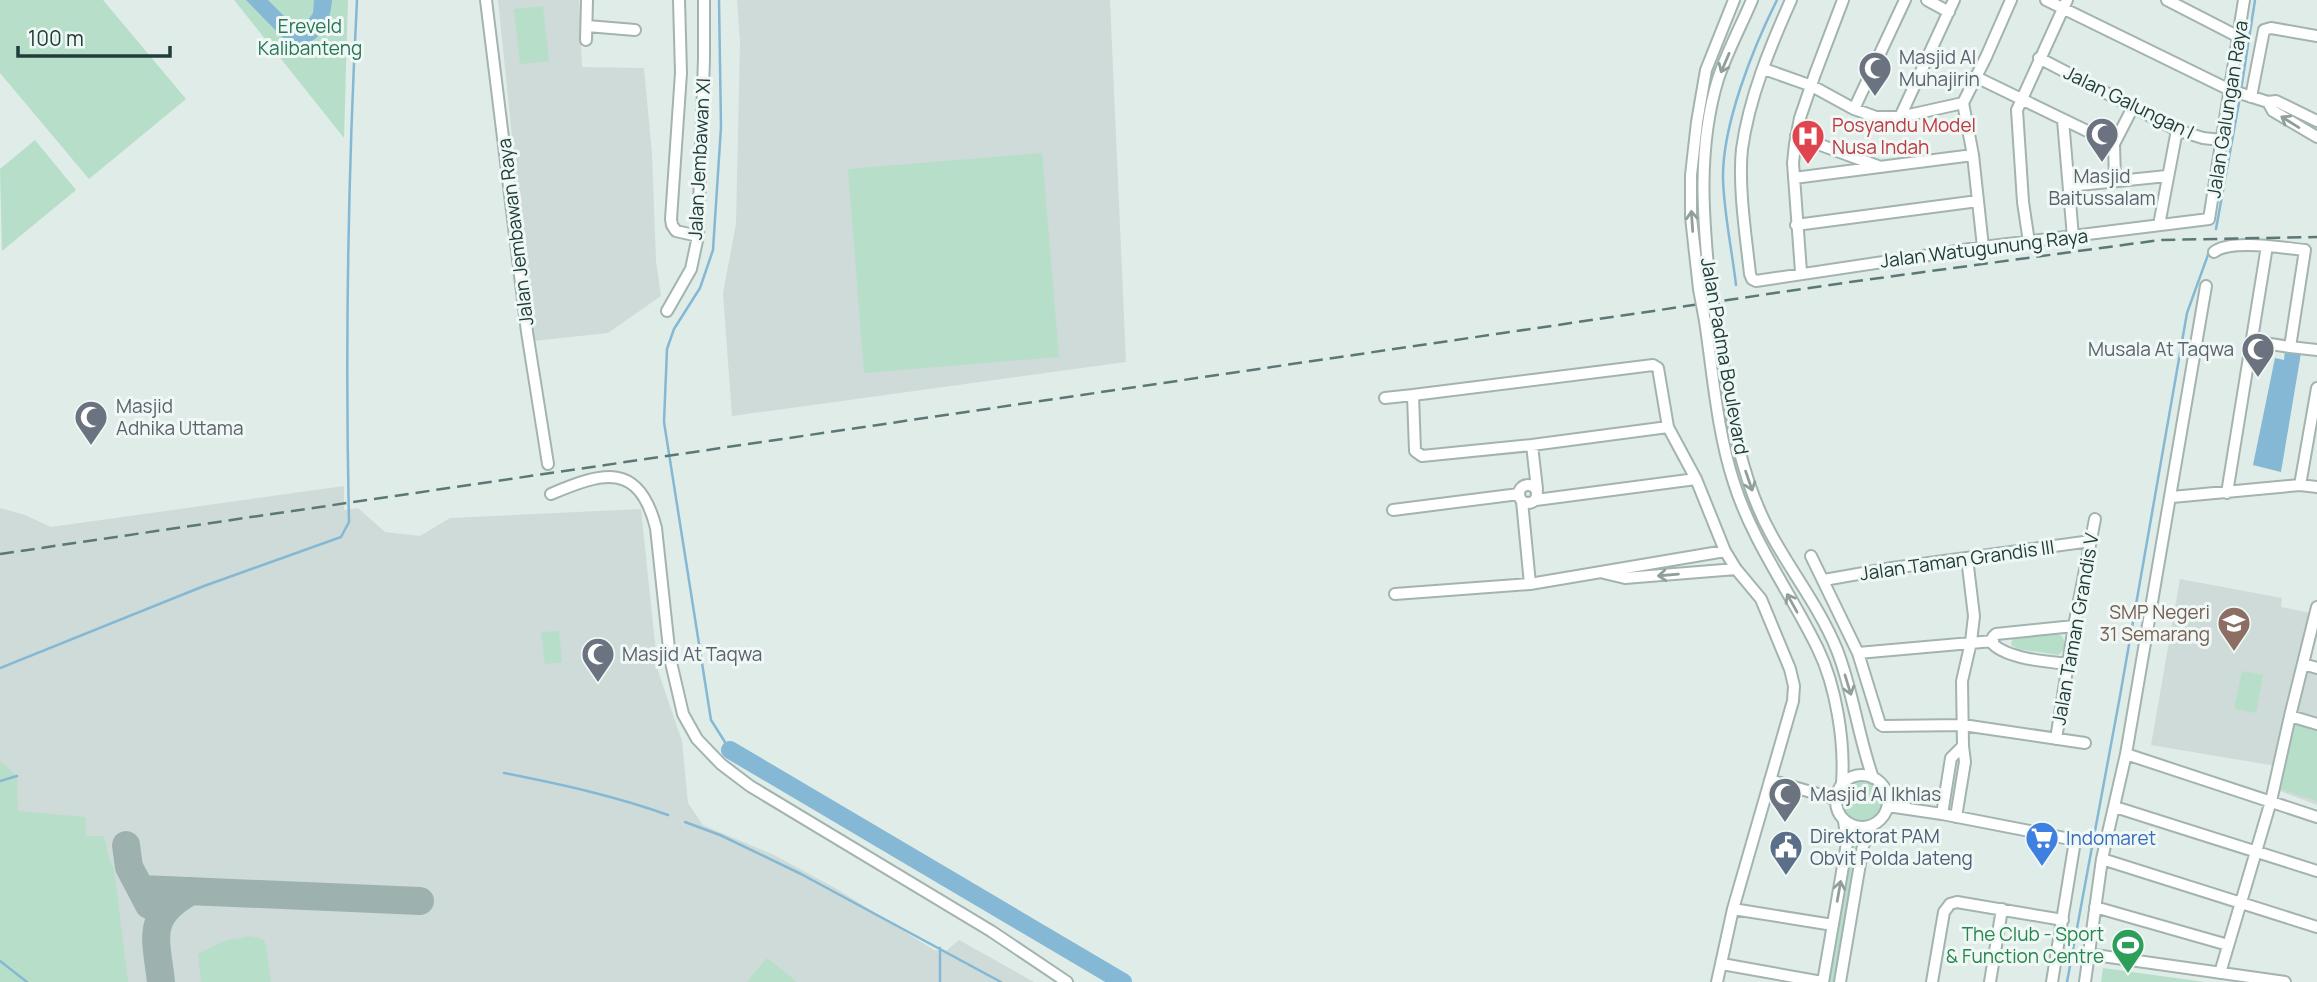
<svg xmlns="http://www.w3.org/2000/svg" width="2317" height="982" font-family="Manrope,sans-serif">
	<rect width="100%" height="100%" fill="#e0ece8"/>
	<path fill="#cedbd8" d="M498,0H579L582,67L644,68L652,154L656,261L661,296L608,333L533,341Z
		M737,0H1110L1126,362L732,416L723,293L736,224L740,41Z
		M344,486V510L358,508L385,532L420,536L450,518L641,509L658,671L682,741L688,803L703,825L772,854L837,889L934,950L946,951L959,940L1034,982H0V508L25,515L51,527Z
		M2180,579L2282,598L2281,607L2311,613L2276,766L2151,745Z
		M2304,667L2317,670V805L2275,789Z"/>
	<path fill="#b7dec9" d="M0,0H103L186,99L89,179L0,73Z
		M234,0H348L344,138Z
		M543,6L549,61L520,64L514,9Z
		M35,140L76,190L2,251L0,169Z
		M1042,153L1059,357L864,373L848,169Z
		M559,631L562,662L545,664L541,632Z
		M2054,632L2062,636L2066,644L2062,652L2058,655L2018,649L2011,645L2013,637Z
		M2242,671L2263,675L2256,713L2234,709Z
		M2292,719L2317,727V801L2277,788Z
		M0,761L17,776L18,811L85,817L86,836H104L109,858L114,869L128,982H0Z
		M1841 802a21 21 0 1 1 42 0a21 21 0 1 1-42 0Z
		M1853,843L1858,847L1835,982H1827L1851,844Z
		M250,936L263,939L266,945L271,982H201L198,954L224,941Z
		M767,958L797,982H747Z
		M2103,968L2205,982H2101Z"/>
	<path fill="#84b8d4" d="M246,0H268L292,24L306,23L313,13L314,0H332C331,16 324,39 306,43C301,44 293,43 288,43Z
		M2285,350L2301,353L2281,472L2253,465L2275,358L2284,360Z"/>
	<g fill="none" stroke-linecap="round" stroke-linejoin="round">
		<path stroke="#84b8d4" stroke-width="2.5" d="M719,0L721,127L713,250L700,288L674,329L667,349L664,422L711,720L730,750
			M2241,90L2255,0
			M2216,229L2240,97
			M1736,285C1732,250 1724,214 1723,179C1722,125 1753,48 1777,0
			M0,668L204,586L341,537L349,522C345,347 348,174 357,0
			M504,773C560,784 615,796 668,815
			M0,781L17,776
			M685,822L720,835L801,874L1001,982
			M0,961L27,982
			M940,982V948
			M2067,982L2120,696L2187,313L2209,252"/>
		<path stroke="#84b8d4" stroke-width="18" d="M730,750L1123,982"/>
		<path stroke="#9db2af" stroke-width="28" d="M126,845L129,867L149,905
			M142,889L420,901
			M161,982C156,937 145,917 191,891"/>
		<defs>
			<path id="street" d="M486,0L527,332L548,464
				M679,0L681,73L671,219L672,225L676,231L698,236
				M1791,0C1770,47 1749,98 1742,149C1738,186 1746,237 1750,274L1752,279L1756,281L1983,247L2209,219L2244,0
				M1927,0L1949,12
				M2046,0L2230,90L2268,102L2276,101L2317,121
				M2167,0L2237,36
				M587,26L635,30
				M586,40L587,0
				M2039,58L2177,130L2203,138L2221,140
				M1764,69L1812,86L1854,109L1876,117H1900L1963,103L1986,57L2011,0
				M1976,77L2114,144
				M2251,97L2264,30L2271,28L2317,36
				M2268,102L2273,111L2317,137
				M1963,103L1973,155L1983,247
				M1854,109L1905,0
				M1900,117L1954,0
				M2063,120L2073,237
				M1796,136L1878,166
				M1794,178L1973,155
				M2115,181L2114,144L2133,107
				M2069,186L2167,176
				M1796,225L1978,201
				M2159,225L2177,130
				M2029,242L2023,202L2017,110L2067,0
				M2214,252C2231,239 2283,248 2305,250L2290,347L2317,350
				M1801,272L1793,163L1795,144L1800,118L1815,74L1843,0
				M1710,288C1703,218 1697,148 1718,79C1727,52 1741,26 1752,0
				M1699,289L1691,217V175L1697,122L1706,70L1734,0
				M667,311L691,269L698,236L704,59V0
				M1716,319C1728,391 1735,469 1771,534C1792,573 1820,608 1837,650C1853,691 1858,736 1873,778
				M1705,321C1713,374 1717,431 1734,483C1753,543 1791,593 1818,649C1836,686 1845,742 1842,783
				M2251,341L2290,347
				M1385,398L1413,395
				M1668,427L1532,445L1422,456L1415,451L1413,395L1653,365L1658,368L1668,427L1696,479L1725,551L1736,569L1761,599L1790,669L1794,686L1793,701L1733,909L1717,982
				M1532,445L1537,489
				M1519 494a9 9 0 1 1 18 0a9 9 0 1 1-18 0Z
				M2300,485L2317,388
				M2227,493L2267,246
				M551,494C603,472 639,461 656,528L670,658L683,714L697,739L721,764L750,786L991,931L1067,982
				M2172,497L2300,485L2317,487
				M1536,500L1696,479
				M1522,501L1530,584
				M1393,510L1519,494
				M1811,556L1858,653L1880,724L1883,726L1963,725L2085,743
				M1604,573L1625,578L1736,569
				M1824,580L1892,568L2091,541
				M1395,594L1530,584L1725,551
				M1858,653L1993,641
				M2069,664C2049,662 2008,659 1993,644V637L1996,634L2074,626
				M2303,664L2317,668
				M2290,716L2317,724
				M2056,739L2074,626L2095,519
				M2126,754L2317,817
				M1836 801a26 26 0 1 1 52 0a26 26 0 1 1-52 0Z
				M1770,780L1835,799
				M1888,806L1942,814L2070,839L2074,847L2052,982
				M2115,807L2317,871
				M1942,814L1951,758L1963,746
				M1956,817L1965,762L1963,746L1962,681L1971,642L1974,616L1967,558
				M2102,859L2317,927
				M2095,907L2228,945
				M1733,909L1833,925
				M2088,954L2285,982
				M1722,964L1822,982
				M2220,973L2271,801L2290,716L2317,607
				M1823,982L1847,843L1844,821
				M1840,982L1863,846L1872,826
				M1932,982L1944,912L1950,904L1957,902L2063,920
				M1990,982L2002,909
				M2085,982L2102,859L2126,754L2206,286"/>
		</defs>
		<use href="#street" stroke="#a3b4b0" stroke-width="14"/>
		<use href="#street" stroke="#fff" stroke-width="10"/>
		<path stroke="#5a7876" stroke-width="2.5" stroke-dasharray="14 7" stroke-linecap="butt" d="M0,554L1850,282L2160,240L2317,237"/>
		<defs>
			<path id="street-bridge" d="M1710,288L1716,319
				M1699,289L1705,321"/>
		</defs>
		<use href="#street-bridge" stroke="#a3b4b0" stroke-width="14" stroke-linecap="butt"/>
		<use href="#street-bridge" stroke="#fff" stroke-width="10"/>
	</g>
	<defs><path id="oneway-shaft" d="M-6 0H5M1.5-3L5.5 0L1.5 3" fill="none" stroke-width="1.6" stroke-linecap="round" stroke-linejoin="round" transform="scale(1.75)"/></defs>
	<g stroke="#909e9c">
		<use href="#oneway-shaft" transform="translate(1725 63) rotate(113)"/>
		<use href="#oneway-shaft" transform="translate(2290 122) rotate(-148)"/>
		<use href="#oneway-shaft" transform="translate(1692 221) rotate(-94)"/>
		<use href="#oneway-shaft" transform="translate(1749 481) rotate(71)"/>
		<use href="#oneway-shaft" transform="translate(1668 575) rotate(175)"/>
		<use href="#oneway-shaft" transform="translate(1792 603) rotate(-119)"/>
		<use href="#oneway-shaft" transform="translate(1848 685) rotate(73)"/>
		<use href="#oneway-shaft" transform="translate(1839 891) rotate(-80)"/>
	</g>
	<defs>
		<symbol id="mosque-pin" viewBox="-11 -11 22 30"><path d="M0 17L-7.5 6A9.5 9.5 0 1 1 7.5 6Z" fill="#6b7280" stroke="#f0f8f6"/><path d="M3.5-4.9A6 6 0 1 0 3.5 4.9A5 5 0 1 1 3.5-4.9Z" fill="#fff"/></symbol>
		<symbol id="hospital-pin" viewBox="-11 -11 22 30"><path d="M0 17L-7.5 6A9.5 9.5 0 1 1 7.5 6Z" fill="#e0444e" stroke="#f0f8f6"/><path d="M-5-5h3v3.5h4V-5h3V5h-3V1.5h-4V5h-3Z" fill="#fff"/></symbol>
		<symbol id="school-pin" viewBox="-11 -11 22 30"><path d="M0 17L-7.5 6A9.5 9.5 0 1 1 7.5 6Z" fill="#8d6e63" stroke="#f0f8f6"/><path d="M0-5L7-2L0 1L-7-2ZM-4 1L0 2.5L4 1V4Q0 6-4 4Z" fill="#fff"/></symbol>
		<symbol id="supermarket-pin" viewBox="-11 -11 22 30"><path d="M0 17L-7.5 6A9.5 9.5 0 1 1 7.5 6Z" fill="#3f7fe0" stroke="#f0f8f6"/><path d="M-6-5.5h2.5l.6 2H6L4.5 2H-2.5L-4.4-4H-6ZM-1.5 3.2a1.3 1.3 0 1 0 .1 0ZM3 3.2a1.3 1.3 0 1 0 .1 0Z" fill="#fff"/></symbol>
		<symbol id="civic-pin" viewBox="-11 -11 22 30"><path d="M0 17L-7.5 6A9.5 9.5 0 1 1 7.5 6Z" fill="#5c6f8a" stroke="#f0f8f6"/><path d="M-.6-6.5H3V-4.5H.6V-3L4-1V1h2V6H-6V1h2V-1L-.6-3ZM-1.2 2.5V6h2.4V2.5Z" fill="#fff"/></symbol>
		<symbol id="stadium-pin" viewBox="-11 -11 22 30"><path d="M0 17L-7.5 6A9.5 9.5 0 1 1 7.5 6Z" fill="#2e9e5b" stroke="#f0f8f6"/><path d="M0-5a6.5 5 0 1 0 0 10a6.5 5 0 1 0 0-10ZM-3.5-1.8h7v3.6h-7Z" fill="#fff"/></symbol>
	</defs>
	<g fill-rule="evenodd">
		<use href="#mosque-pin" x="1856" y="49" width="38" height="52"/>
		<use href="#mosque-pin" x="2083" y="115" width="38" height="52"/>
		<use href="#hospital-pin" x="1789" y="117" width="38" height="52"/>
		<use href="#mosque-pin" x="2239" y="330" width="38" height="52"/>
		<use href="#mosque-pin" x="72" y="398" width="38" height="52"/>
		<use href="#school-pin" x="2215" y="604" width="38" height="52"/>
		<use href="#mosque-pin" x="579" y="635" width="38" height="52"/>
		<use href="#mosque-pin" x="1766" y="775" width="38" height="52"/>
		<use href="#supermarket-pin" x="2023" y="819" width="38" height="52"/>
		<use href="#civic-pin" x="1767" y="828" width="38" height="52"/>
		<use href="#stadium-pin" x="2109" y="926" width="38" height="52"/>
	</g>
	<g text-anchor="middle" stroke-width="6" stroke-linejoin="round" paint-order="stroke">
		<g font-size="19" fill="#287555" stroke="#f0f8f6">
			<text x="310" y="33">Ereveld<tspan x="310" dy="22">Kalibanteng</tspan></text>
		</g>
		<g font-size="19" fill="#5b616d" stroke="#f0f8f6" text-anchor="start">
			<text x="1899" y="64">Masjid Al<tspan x="1899" dy="22">Muhajirin</tspan></text>
			<text x="2102" y="183" text-anchor="middle">Masjid<tspan x="2102" dy="22">Baitussalam</tspan></text>
			<text x="2234" y="356" text-anchor="end">Musala At Taqwa</text>
			<text x="116" y="413">Masjid<tspan x="116" dy="22">Adhika Uttama</tspan></text>
			<text x="622" y="661">Masjid At Taqwa</text>
			<text x="1810" y="801">Masjid Al Ikhlas</text>
		</g>
		<g font-size="19" fill="#203d3a" stroke="#f0f8f6">
			<text transform="translate(2129 102) rotate(26)" y="7">Jalan Galungan I</text>
			<text transform="translate(2227 109) rotate(-81)" y="7">Jalan Galungan Raya</text>
			<text transform="translate(699 159) rotate(-87)" y="7">Jalan Jembawan XI</text>
			<text transform="translate(515 232) rotate(-97)" y="7">Jalan Jembawan Raya</text>
			<text transform="translate(1984 248) rotate(-7)" y="7">Jalan Watugunung Raya</text>
			<text transform="translate(1725 356) rotate(80)" y="7">Jalan Padma Boulevard</text>
			<text transform="translate(1957 560) rotate(-8)" y="7">Jalan Taman Grandis III</text>
			<text transform="translate(2075 629) rotate(-80)" y="7">Jalan Taman Grandis V</text>
		</g>
		<g font-size="19" fill="#be3a42" stroke="#f0f8f6" text-anchor="start">
			<text x="1832" y="132">Posyandu Model<tspan x="1832" dy="22">Nusa Indah</tspan></text>
		</g>
		<g font-size="19" fill="#785e54" stroke="#f0f8f6" text-anchor="end">
			<text x="2210" y="619">SMP Negeri<tspan x="2210" dy="22">31 Semarang</tspan></text>
		</g>
		<g font-size="19" fill="#4e5e75" stroke="#f0f8f6" text-anchor="start">
			<text x="1810" y="843">Direktorat PAM<tspan x="1810" dy="22">Obvit Polda Jateng</tspan></text>
		</g>
		<g font-size="19" fill="#366cbe" stroke="#f0f8f6" text-anchor="start">
			<text x="2066" y="845">Indomaret</text>
		</g>
		<g font-size="19" fill="#27864d" stroke="#f0f8f6" text-anchor="end">
			<text x="2104" y="941">The Club - Sport<tspan x="2104" dy="22">&amp; Function Centre</tspan></text>
		</g>
	</g>
	<path d="M18 46v10h152v-10" fill="none" stroke="#203d3a" stroke-width="3.5"/>
	<text x="28" y="46" font-size="21" fill="#203d3a" stroke="#f0f8f6" stroke-width="5" paint-order="stroke">100 m</text>
</svg>
